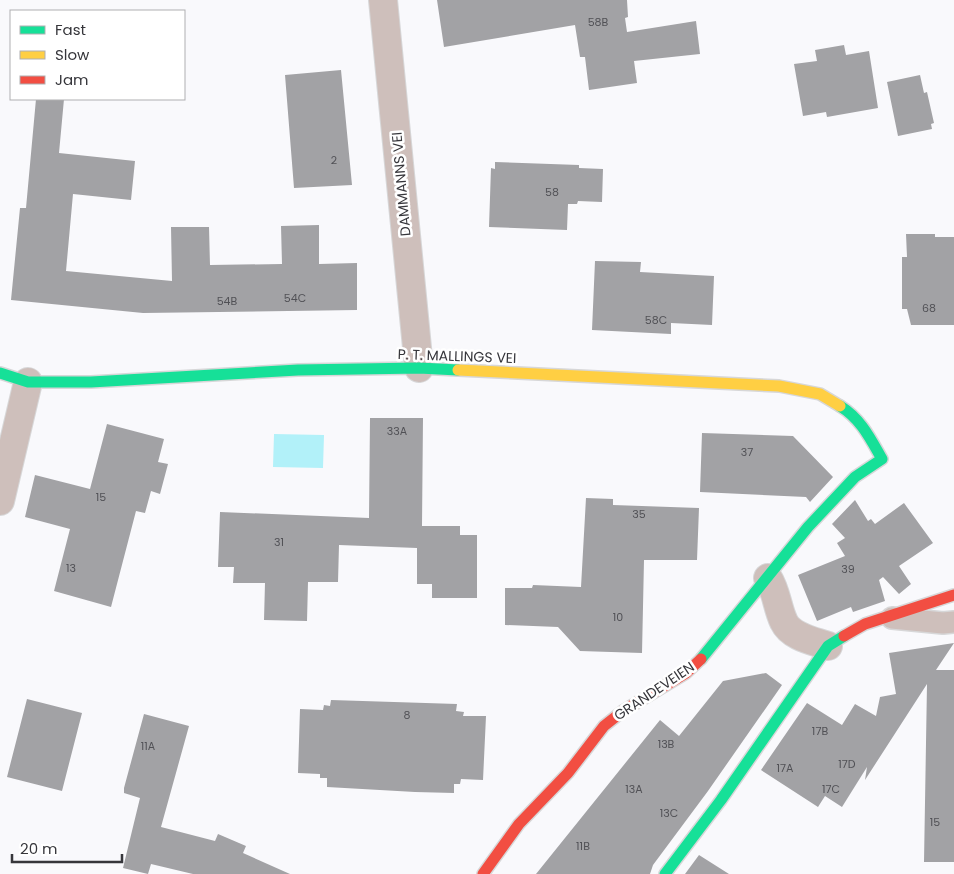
<svg xmlns="http://www.w3.org/2000/svg" width="954" height="874" font-family="Poppins,sans-serif">
	<rect width="100%" height="100%" fill="#f9f9fc"/>
	<path fill="#b2f1f9" d="M274,434L324,435L323,468L273,467Z"/>
	<path fill="#a2a2a5" d="M437,0H627L628,17L625,18L627,32L696,21L700,54L634,61L637,83L589,90L585,57H580L575,25L444,47Z
		M844,45L846,55L869,51L878,108L827,117L826,112L803,116L794,64L817,61L815,50Z
		M341,70L352,185L294,188L285,75Z
		M920,75L924,93L927,92L934,123L931,124L932,129L898,136L887,82Z
		M36,99H64L59,153L135,161L131,200L73,194L66,271L172,281L171,227H209L210,265L282,264L281,226L319,225V264L357,263V310L143,313L11,300L20,208H26Z
		M495,162L579,165V168L603,169L602,202L578,201L577,204H568L567,230L489,227L491,168L495,169Z
		M906,234H935V237H954V325H911L907,309H902V257H907Z
		M595,261L641,262L640,272L714,276L712,325L671,323V334L592,330Z
		M370,418H423L422,526H460V535H477V598H432V584H417V548L339,545L338,582H308L307,621L264,620L265,583H233L234,567H218L220,512L369,518Z
		M107,424L164,439L158,462L168,464L160,494L151,491L145,513L136,511L111,607L54,591L70,529L25,517L35,475L90,489Z
		M702,433L793,436L833,477L810,502L806,497L700,492Z
		M586,498L613,499V505L699,508L697,560H644L642,653L580,651L558,627L505,625V588H532L533,585L581,587Z
		M855,500L868,521L871,519L875,524L904,503L933,543L899,566L911,584L899,594L883,577L879,580L885,601L853,612L851,607L817,621L798,575L845,556L837,543L845,538L832,524Z
		M954,643L936,670H954V862H924L927,684L865,780L867,767L842,807L825,796L818,807L761,770L807,703L842,725L855,704L876,716L880,697L896,694L889,653Z
		M766,673L782,685L708,791L653,865L650,874H536L660,720L679,736L723,681Z
		M27,699L82,713L62,791L7,777Z
		M331,700L457,704L456,711L464,712L463,716H486L483,780L461,779L460,784H454V793L415,792L327,787V778H320V774L298,773L300,709L323,710L324,705L330,706Z
		M144,714L189,726L161,827L215,841L218,834L246,846L243,853L290,874H193L151,864L148,874L123,868L140,798L124,793V788Z
		M699,855L729,874H685Z"/>
	<g fill="none" stroke-linecap="round" stroke-linejoin="round">
		<defs>
			<path id="lane" d="M892,618L943,623L954,622"/>
			<path id="street" d="M383,0L419,368
				M0,501L28,382
				M768,578C777,592 777,608 784,622C791,637 814,641 828,646"/>
			<path id="fast" d="M0,373L28,382H91L298,370L419,368L458,370
				M701,659L808,527L855,477L882,459C870,438 861,419 840,406
				M665,874L721,800L828,646L844,636"/>
			<path id="slow" d="M458,370L779,386L820,394L840,406"/>
			<path id="jam" d="M844,636L865,624L954,595
				M483,874L519,824L568,773L604,726L623,711L686,673L701,659"/>
		</defs>
		<use href="#lane" stroke="#d7d7d8" stroke-width="24"/>
		<use href="#street" stroke="#d7d7d8" stroke-width="30"/>
		<use href="#fast" stroke="#d7d7d8" stroke-width="14"/>
		<use href="#slow" stroke="#d7d7d8" stroke-width="14"/>
		<use href="#jam" stroke="#d7d7d8" stroke-width="14"/>
		<use href="#lane" stroke="#cebfbb" stroke-width="21"/>
		<use href="#street" stroke="#cebfbb" stroke-width="28"/>
		<use href="#fast" stroke="#16e098" stroke-width="11"/>
		<use href="#slow" stroke="#ffcf43" stroke-width="11"/>
		<use href="#jam" stroke="#f24e42" stroke-width="11"/>
	</g>
	<g text-anchor="middle" stroke-width="5" stroke-linejoin="round" paint-order="stroke">
		<g font-size="11" fill="#515156">
			<text x="598" y="26">58B</text>
			<text x="334" y="164">2</text>
			<text x="552" y="196">58</text>
			<text x="295" y="302">54C</text>
			<text x="227" y="305">54B</text>
			<text x="929" y="312">68</text>
			<text x="656" y="324">58C</text>
			<text x="397" y="435">33A</text>
			<text x="747" y="456">37</text>
			<text x="101" y="501">15</text>
			<text x="639" y="518">35</text>
			<text x="279" y="546">31</text>
			<text x="71" y="572">13</text>
			<text x="848" y="573">39</text>
			<text x="618" y="621">10</text>
			<text x="407" y="719">8</text>
			<text x="820" y="735">17B</text>
			<text x="666" y="748">13B</text>
			<text x="148" y="750">11A</text>
			<text x="847" y="768">17D</text>
			<text x="785" y="772">17A</text>
			<text x="634" y="793">13A</text>
			<text x="831" y="793">17C</text>
			<text x="669" y="817">13C</text>
			<text x="935" y="826">15</text>
			<text x="583" y="850">11B</text>
		</g>
		<g font-size="14" fill="#36363b" stroke="#fff">
			<text transform="translate(401 184) rotate(-95)" y="5">DAMMANNS VEI</text>
			<text transform="translate(457 356) rotate(2)" y="5">P. T. MALLINGS VEI</text>
			<text transform="translate(654 691) rotate(-34)" y="5">GRANDEVEIEN</text>
		</g>
	</g>
	<rect x="10" y="10" width="175" height="90" fill="#ffffff" stroke="#afafb1"/>
	<rect x="20" y="26" width="25" height="8" fill="#16e098" stroke="#afafb1"/>
	<text x="55" y="35" font-size="15" fill="#36363b">Fast</text>
	<rect x="20" y="51" width="25" height="8" fill="#ffcf43" stroke="#afafb1"/>
	<text x="55" y="60" font-size="15" fill="#36363b">Slow</text>
	<rect x="20" y="76" width="25" height="8" fill="#f24e42" stroke="#afafb1"/>
	<text x="55" y="85" font-size="15" fill="#36363b">Jam</text>
	<path d="M12 854v8h110v-8" fill="none" stroke="#36363b" stroke-width="2.5"/>
	<text x="20" y="854" font-size="15" fill="#36363b" stroke="#ffffff" stroke-width="4" paint-order="stroke">20 m</text>
</svg>
